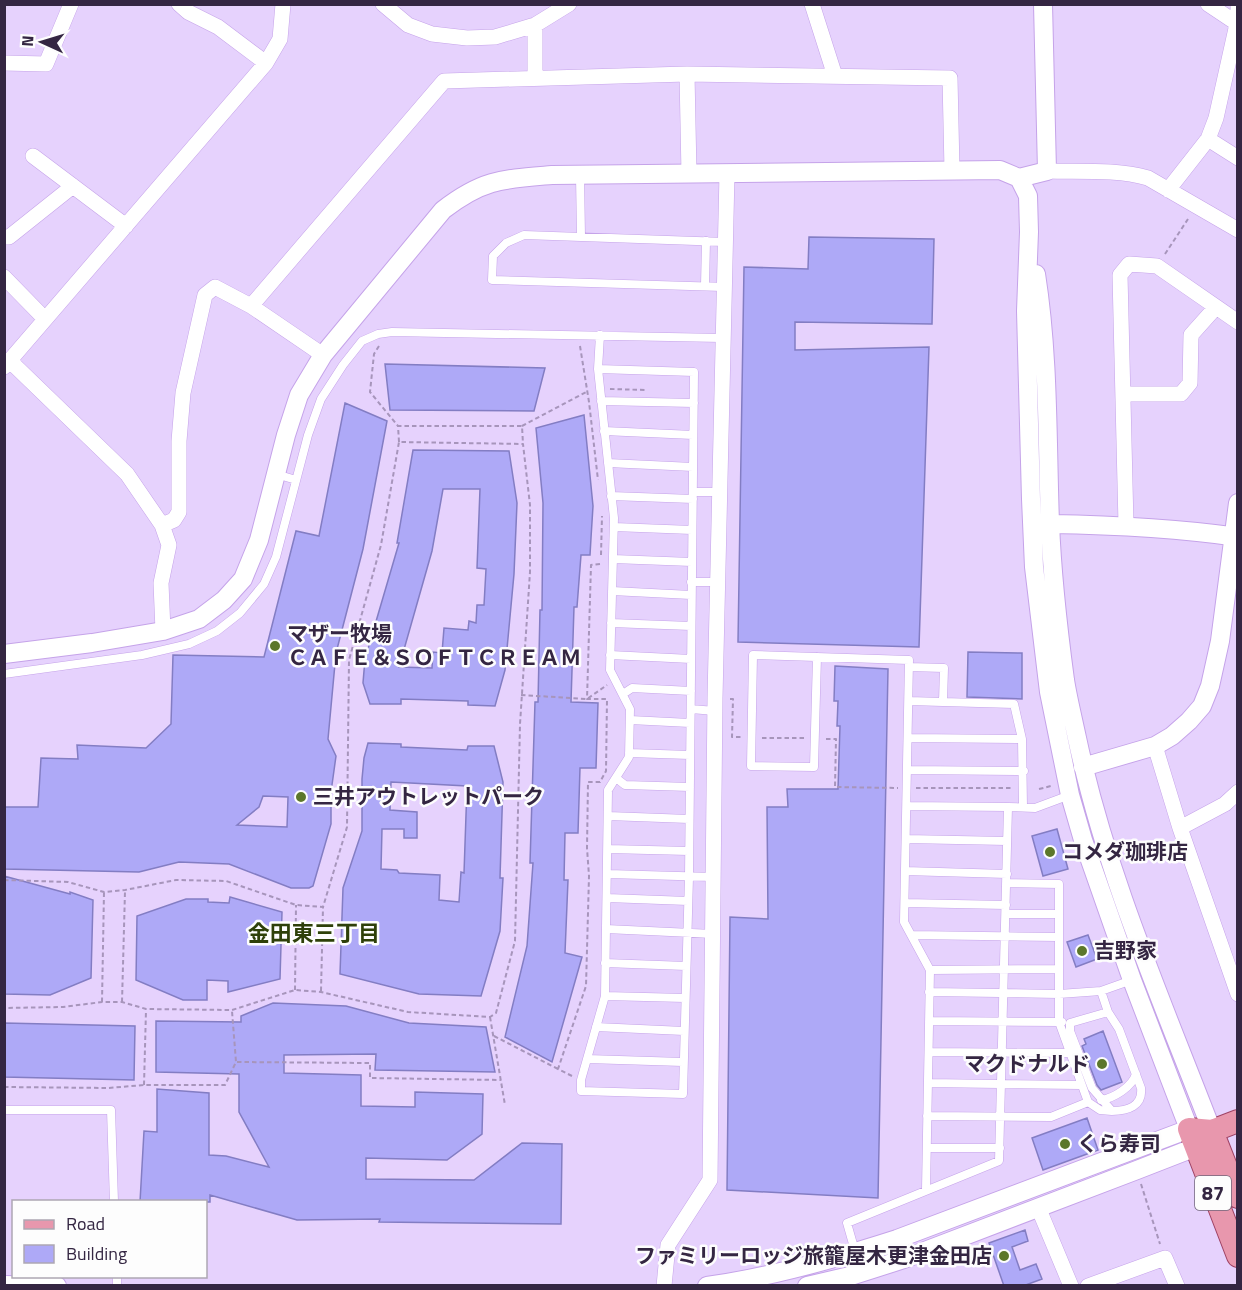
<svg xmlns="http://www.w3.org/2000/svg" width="1242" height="1290" font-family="'Titillium Web','Noto Sans JP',sans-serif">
	<rect width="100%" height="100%" fill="#e6d2fd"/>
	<path fill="#aea9f7" stroke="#837dc3" stroke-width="1.5" fill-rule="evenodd" d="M809,237L934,239L932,324L795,322V350L929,347L919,647L738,642L744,267L808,269Z
		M385,364L545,368L534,411L390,410Z
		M345,403L387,421L363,549L336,653L328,739L336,756L331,792V824L313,886L309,888H291L229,864L179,862L139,872L4,869V807H38L41,758L78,759L77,745L146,748L171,724L173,655L264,657L296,531L319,536ZM263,796L288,797L287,827L237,825L259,807Z
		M584,415L593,506L591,538L590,555H581L577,607H574L571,702L598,703L596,768H580L578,833H565L564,880H568L565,953L582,957L552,1062L505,1037L527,946L533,863H530L535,702H538L540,610H542L543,503L536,428Z
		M413,450L509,451L517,503L514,574L505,670L495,706L468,705V701L401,699V704H370L363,683L365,659L399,543H397ZM443,489H480L477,568L486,569L484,605H477L476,623L469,621L468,630L444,628L442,653L433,652L432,668L399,667L432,551Z
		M968,652L1022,653V699L967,697Z
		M835,666L888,669L878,1198L727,1190L730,917L768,919L767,807H788L787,789H838L840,726H837L838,701H834Z
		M368,743L401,744V747L467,750L468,746H494L503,782L500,878H503L500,931L481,996L419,994L340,974L343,888L362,831V779L364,758ZM391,782L467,786L464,873L461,872L459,902L439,900L440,875L399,873L397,870L381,869L382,829H404V838H417V812L390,810Z
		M1057,829L1068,869L1043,876L1032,836Z
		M4,876L70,894V892L93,900L91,978L50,995L4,994Z
		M230,897L282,912L280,979L228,992V981L207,980V1000H183L136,980L137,916L186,899H208V902L229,903Z
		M1088,935L1097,959L1076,967L1067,942Z
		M273,1003L346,1006L409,1023L486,1027L495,1072L375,1070L376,1054L284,1055V1073L361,1075V1106L415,1107V1092L483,1094L482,1134L447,1160L366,1158V1179L474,1180L522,1143L562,1144L561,1224L379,1222L380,1219L297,1220L210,1195V1202H140L144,1131L157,1132V1089L209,1093V1155L226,1156L269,1167L239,1112V1074L156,1072V1021L241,1022V1016Z
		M4,1023L135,1026L134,1080L4,1077Z
		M1103,1031L1122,1082L1101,1090L1097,1085L1082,1046L1086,1044L1084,1039Z
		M1087,1118L1098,1150L1043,1170L1032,1138Z
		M1025,1230L1028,1241L1012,1247L1020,1270L1036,1264L1042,1279L1023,1286H1004L989,1243Z"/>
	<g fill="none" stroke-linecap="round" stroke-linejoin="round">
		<defs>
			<path id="service" d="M580,175L581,237
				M705,286L706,241
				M723,287L492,280L493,256L506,243L524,235L725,242
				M598,369L694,372L689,877L683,1094L581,1091V1080L605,996L608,790L629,757L630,709L610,670L614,518Z
				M598,369L600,335
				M601,401L694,403
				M604,431L693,435
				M608,463L693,467
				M276,474L296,480
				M693,492H719
				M611,496L693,499
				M614,527L692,530
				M613,559L692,562
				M691,582H718
				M612,591L691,595
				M611,623L691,626
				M610,655L691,659
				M817,657L814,767L751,766L753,655L909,660L904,922L930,970L926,1190
				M909,667L944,668L943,702L1014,704L1022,739L1023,807
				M4,674L142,655L189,644L217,631L240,613L264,584L276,557L308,435L321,399L343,365L362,341L378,334L392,332L722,338
				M623,694L632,688L691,691
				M909,701L943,702
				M691,709L715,711
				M630,720L690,723
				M908,738L1022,739
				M629,753L690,755
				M907,770L1024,771
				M616,778L625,785L690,787
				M907,806L1008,807
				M608,816L689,819
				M906,839L1007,841
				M608,849L689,851
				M905,871L1007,874
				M608,874L713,877
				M607,898L688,901
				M905,903L1006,905
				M1006,914H1059
				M606,929L713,934
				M912,935L1059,937
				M605,963L686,966
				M930,970L1059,969
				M1101,991L1108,1012L1119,1029L1141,1088C1143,1106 1128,1111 1112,1111L1092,1088L1070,1031V1023L1108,1012
				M929,992L1059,994L1101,991L1132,980
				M605,996L685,998
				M929,1021L1062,1022
				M596,1027L684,1031
				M929,1052L1069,1053
				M587,1059L683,1062
				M928,1083L1081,1085
				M1101,1100C1114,1098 1132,1087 1136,1074
				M1088,1102L1100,1110L1112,1111
				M4,1110H111L114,1202
				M927,1116L1051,1117L1088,1102L1059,1022V884L1006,883
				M927,1148H1000
				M855,1251L847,1223L999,1161L1008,807L1035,808L1070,795
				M117,1276V1286"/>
			<path id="minor" d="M179,4L188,12L218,27L266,63
				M383,4L408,25L432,34L467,38L495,37L535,25L569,4
				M812,4L835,76
				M1208,4L1238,24
				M535,25V77
				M4,63L46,64L71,4
				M687,74L689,174
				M1208,139L1238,158
				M33,156L126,226
				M1047,171C1080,172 1116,169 1148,178L1238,230
				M1168,190L1208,139L1216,118L1237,24L1238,9
				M4,237H9L73,186
				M4,277L45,319
				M251,306L444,81L687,74L950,78L952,170
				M10,361L127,474L162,525L169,545L161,583L163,631
				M4,367L266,63L280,39L283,4
				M1123,394H1181L1190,383L1191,335L1216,307
				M162,525L174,520L179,512V441L183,393L205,295L215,287L251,306L323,355
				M1126,525L1120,275L1129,264L1157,266L1238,322
				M1155,746L1180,828L1238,994
				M1180,828L1225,804L1238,792
				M1038,1207L1071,1286
				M664,1286L668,1245L710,1180L715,698L727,174
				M1088,1286L1165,1258L1177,1286"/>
			<path id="tertiary" d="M1050,524C1113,525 1175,528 1238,537
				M4,654L92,643L163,631L199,619L224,600L243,579L259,540L286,435L299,395L323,355L443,210C483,179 503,179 552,175L1000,170L1019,178
				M1083,767L1155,746L1172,736L1189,721L1202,706L1210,686L1220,641L1238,503
				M4,1285L57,1286
				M707,1286C772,1277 835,1259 897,1239L1189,1129L1132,980L1083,840L1070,795L1049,692L1034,567L1031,499L1026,311L1029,232L1028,196L1019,178L1047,171L1043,4
				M807,1286L854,1275L904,1259L1137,1170L1196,1147L1212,1131C1162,1001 1106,874 1077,738C1073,719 1068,699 1065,680C1058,628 1052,575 1050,523C1047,440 1049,357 1036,274"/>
			<path id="primary" d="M1238,1121L1212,1131L1189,1129L1238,1256
				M1212,1131L1238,1197"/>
		</defs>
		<use href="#service" stroke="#c5a3e9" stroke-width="9"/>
		<use href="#minor" stroke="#c5a3e9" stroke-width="16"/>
		<use href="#tertiary" stroke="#c5a3e9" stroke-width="20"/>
		<use href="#primary" stroke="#9f4264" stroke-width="24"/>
		<path stroke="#a795bb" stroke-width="2" stroke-dasharray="4.5 3" stroke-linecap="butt" d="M1165,254L1188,219
			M379,346L374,354L370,392L398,426
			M580,346L589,402L598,480
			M610,389L646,390
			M522,426L588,391
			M399,442L398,426H522L523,444
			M601,555L602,516
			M521,695L587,699L607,685
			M730,699H733L732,737H743
			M762,738H804
			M826,739H836L835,787L898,788
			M916,788H1012
			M1039,789L1051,786
			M4,880L68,882L104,892L125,890L176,880L226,881L296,905L323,907L347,827L349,660L381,545L399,442L523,444L530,505V572L520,724L515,941L496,1013L490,1017L408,1012L321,992L295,990L232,1010L146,1009L122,1002H102L63,1007L4,1008
			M295,990L296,905
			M321,991L323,907
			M102,1002L104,892
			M122,1002L125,891
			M490,1017L505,1105
			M494,1036L558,1069
			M237,1062L370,1063V1078L501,1080
			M572,1076L558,1069L586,986L589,876L587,848L588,782H600L606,771L607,699H587L591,565L601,564
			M144,1085L146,1010
			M4,1087L109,1088L144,1085H225L236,1062L232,1011
			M1141,1184L1160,1244"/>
		<use href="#service" stroke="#fff" stroke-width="8"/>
		<use href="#minor" stroke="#fff" stroke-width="15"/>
		<use href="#tertiary" stroke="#fff" stroke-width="18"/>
		<use href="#primary" stroke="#e897ad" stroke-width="22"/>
	</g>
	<g fill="#5c772b" stroke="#fdfdfd" stroke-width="2">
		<circle cx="275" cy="646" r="6"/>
		<circle cx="301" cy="797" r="6"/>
		<circle cx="1050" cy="852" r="6"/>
		<circle cx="1082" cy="951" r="6"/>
		<circle cx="1102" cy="1064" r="6"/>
		<circle cx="1065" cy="1144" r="6"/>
		<circle cx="1004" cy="1256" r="6"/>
	</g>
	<g text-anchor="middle" stroke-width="5" stroke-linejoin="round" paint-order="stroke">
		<rect fill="#fdfdfd" stroke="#70667a" stroke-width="1.5" x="1195" y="1176" width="36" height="34" rx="4.5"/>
		<g font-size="20" font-weight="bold" fill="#342642">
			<text x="1213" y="1200">87</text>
		</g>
		<g font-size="21" font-weight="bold" fill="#342642" stroke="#fdfdfd" text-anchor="start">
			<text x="287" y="641">マザー牧場<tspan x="287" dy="24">ＣＡＦＥ＆ＳＯＦＴＣＲＥＡＭ</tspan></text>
			<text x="313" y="804">三井アウトレットパーク</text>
			<text x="1062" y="859">コメダ珈琲店</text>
			<text x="1094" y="958">吉野家</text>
			<text x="1090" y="1071" text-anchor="end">マクドナルド</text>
			<text x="1077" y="1151">くら寿司</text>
			<text x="992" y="1263" text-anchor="end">ファミリーロッジ旅籠屋木更津金田店</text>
		</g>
		<g font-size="22" font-weight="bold" fill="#2e4009" stroke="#fdfdfd">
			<text x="314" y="941">金田東三丁目</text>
		</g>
	</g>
	<rect width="1242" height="1290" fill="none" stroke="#342642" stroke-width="12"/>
	<rect x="12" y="1200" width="195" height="78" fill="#fdfdfd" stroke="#ada7b2" stroke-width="1.5"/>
	<rect x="24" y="1220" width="30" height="9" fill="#e897ad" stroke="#ada7b2" stroke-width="1.5"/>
	<text x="66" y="1230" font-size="18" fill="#342642">Road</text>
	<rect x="24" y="1245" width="30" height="18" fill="#aea9f7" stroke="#ada7b2" stroke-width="1.5"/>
	<text x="66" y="1260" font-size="18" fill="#342642">Building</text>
	<g transform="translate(42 42) rotate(274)" stroke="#fdfdfd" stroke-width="4.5" paint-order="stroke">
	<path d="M0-4.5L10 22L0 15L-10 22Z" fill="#342642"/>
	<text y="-9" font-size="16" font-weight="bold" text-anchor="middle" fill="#342642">N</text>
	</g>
</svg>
